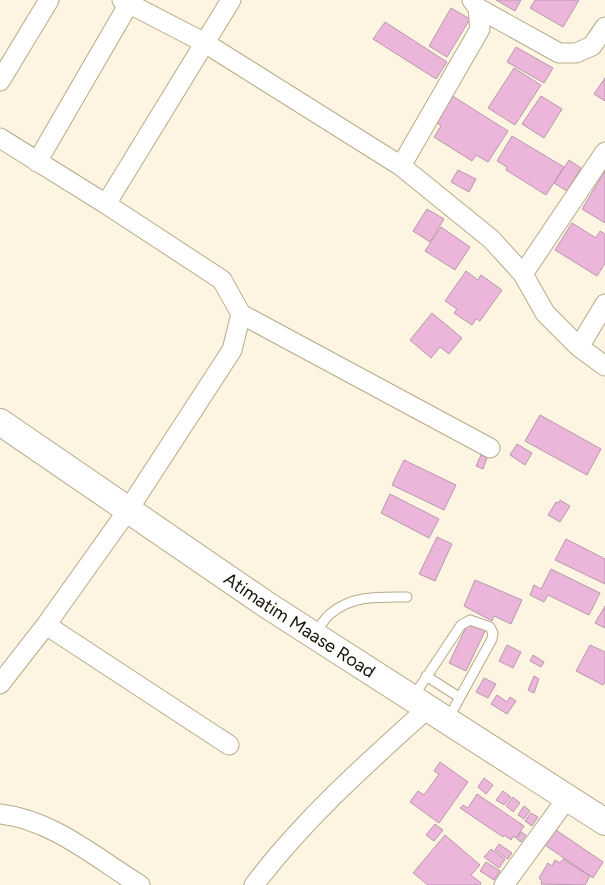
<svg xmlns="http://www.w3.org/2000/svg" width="605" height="885" font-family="Figtree,sans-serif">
	<rect width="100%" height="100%" fill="#fdf5e1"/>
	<path fill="#ecb5da" stroke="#b898ad" d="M496,0H521L515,11Z
		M535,0H579L563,27L530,8Z
		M451,8L470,19L447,57L429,46Z
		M385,22L447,62L436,79L373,39Z
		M516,47L553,68L544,83L507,62Z
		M514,68L541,85L515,125L488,108Z
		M605,78V101L594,94Z
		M451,95L508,131L488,162L476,155L472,161L434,137L441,126L435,121Z
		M541,96L562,109L544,138L522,124Z
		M512,136L564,167L546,195L506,170L507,167L497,161Z
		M569,160L581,168L567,191L554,183Z
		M458,170L476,179L469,192L451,182Z
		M605,171V223L582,209Z
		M427,209L444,219L430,242L413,231Z
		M572,223L596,238L600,231L605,234V263L597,276L555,250Z
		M441,227L470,247L455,270L425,251Z
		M466,271L478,280L481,275L502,290L480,321L476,319L472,325L454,313L457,309L445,301Z
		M432,313L462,338L449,354L440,347L431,358L410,340Z
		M540,415L601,449L587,475L525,441Z
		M517,444L532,453L525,465L510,455Z
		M481,455L487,458L483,469L476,466Z
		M404,460L456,485L444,510L392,485Z
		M390,494L439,519L429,538L381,513Z
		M560,500L570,506L560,522L548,515L556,502L559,503Z
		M437,537L452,544L435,581L419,574Z
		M566,539L605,559V584L555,560Z
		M551,569L600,593L589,615L548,595L544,602L530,595L534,585L541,589Z
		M475,580L522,600L511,624L494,616L492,621L464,606Z
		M605,606V628L595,623Z
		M469,621L486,629L466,671L449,663Z
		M507,645L521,652L513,668L499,661Z
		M590,645L605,652V682L603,685L576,671Z
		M533,655L544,662L541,667L530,661Z
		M534,676L539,679L534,693L528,690Z
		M484,678L496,684L488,698L476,692Z
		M497,695L507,702L510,697L516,701L507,714L491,704Z
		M440,762L468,782L439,823L410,802L418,791L424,795L439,774L434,771Z
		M484,778L493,785L486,794L478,787Z
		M503,791L511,797L504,805L496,800Z
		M477,794L524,826L516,838L513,836L511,840L504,835L503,837L460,808L463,805L468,808Z
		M513,797L520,803L513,812L506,806Z
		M524,806L530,811L524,819L518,815Z
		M531,813L538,817L532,826L525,821Z
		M435,824L443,830L434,841L426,835Z
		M553,828L603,862L593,878L542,843Z
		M521,832L526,835L521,842L517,839Z
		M445,835L480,865L471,875L481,883L480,885H428L413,873Z
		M499,844L512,853L508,859L495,850Z
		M491,849L505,859L499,868L484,857Z
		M563,859L590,876L585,885L541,884L542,881L539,878L548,863L552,866L555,860L560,863Z
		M486,862L500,871L494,880L480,871Z"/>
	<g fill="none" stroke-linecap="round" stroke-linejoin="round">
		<defs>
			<path id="service" d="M315,633C320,627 324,619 330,614C352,595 379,597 407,597
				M426,676L459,697
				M413,697L461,625L470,620L490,627L493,633L492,639L448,719"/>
			<path id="minor" d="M122,0L205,43L401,166L491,239L523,274L545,313L579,347L605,366
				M478,8L559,53H576L592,46L605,27
				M0,81L49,0
				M0,138L106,204L222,280L241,314L232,350L128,510L46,625L0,684
				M37,162L131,0
				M401,166L480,29L478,8L472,0
				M106,204L231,0
				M523,274L605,152
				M241,314L490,448
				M579,347L605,304
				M46,625L229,745
				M0,814C53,820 96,858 140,885
				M254,885C304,819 366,764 427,709
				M504,885L568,797"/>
			<g id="secondary">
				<path id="s1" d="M0,422L267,605L605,822"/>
			</g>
		</defs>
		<use href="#service" stroke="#b7aa89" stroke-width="11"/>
		<use href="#minor" stroke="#b7aa89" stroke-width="21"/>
		<use href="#secondary" stroke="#b7aa89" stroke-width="28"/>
		<use href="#service" stroke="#fff" stroke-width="9"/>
		<use href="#minor" stroke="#fff" stroke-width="19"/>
		<use href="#secondary" stroke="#fff" stroke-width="26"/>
	</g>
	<g text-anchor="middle" stroke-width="4" stroke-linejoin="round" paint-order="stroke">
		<g font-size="18" fill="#181307" stroke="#fff">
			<text dy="6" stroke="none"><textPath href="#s1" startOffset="362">Atimatim Maase Road</textPath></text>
		</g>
	</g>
</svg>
